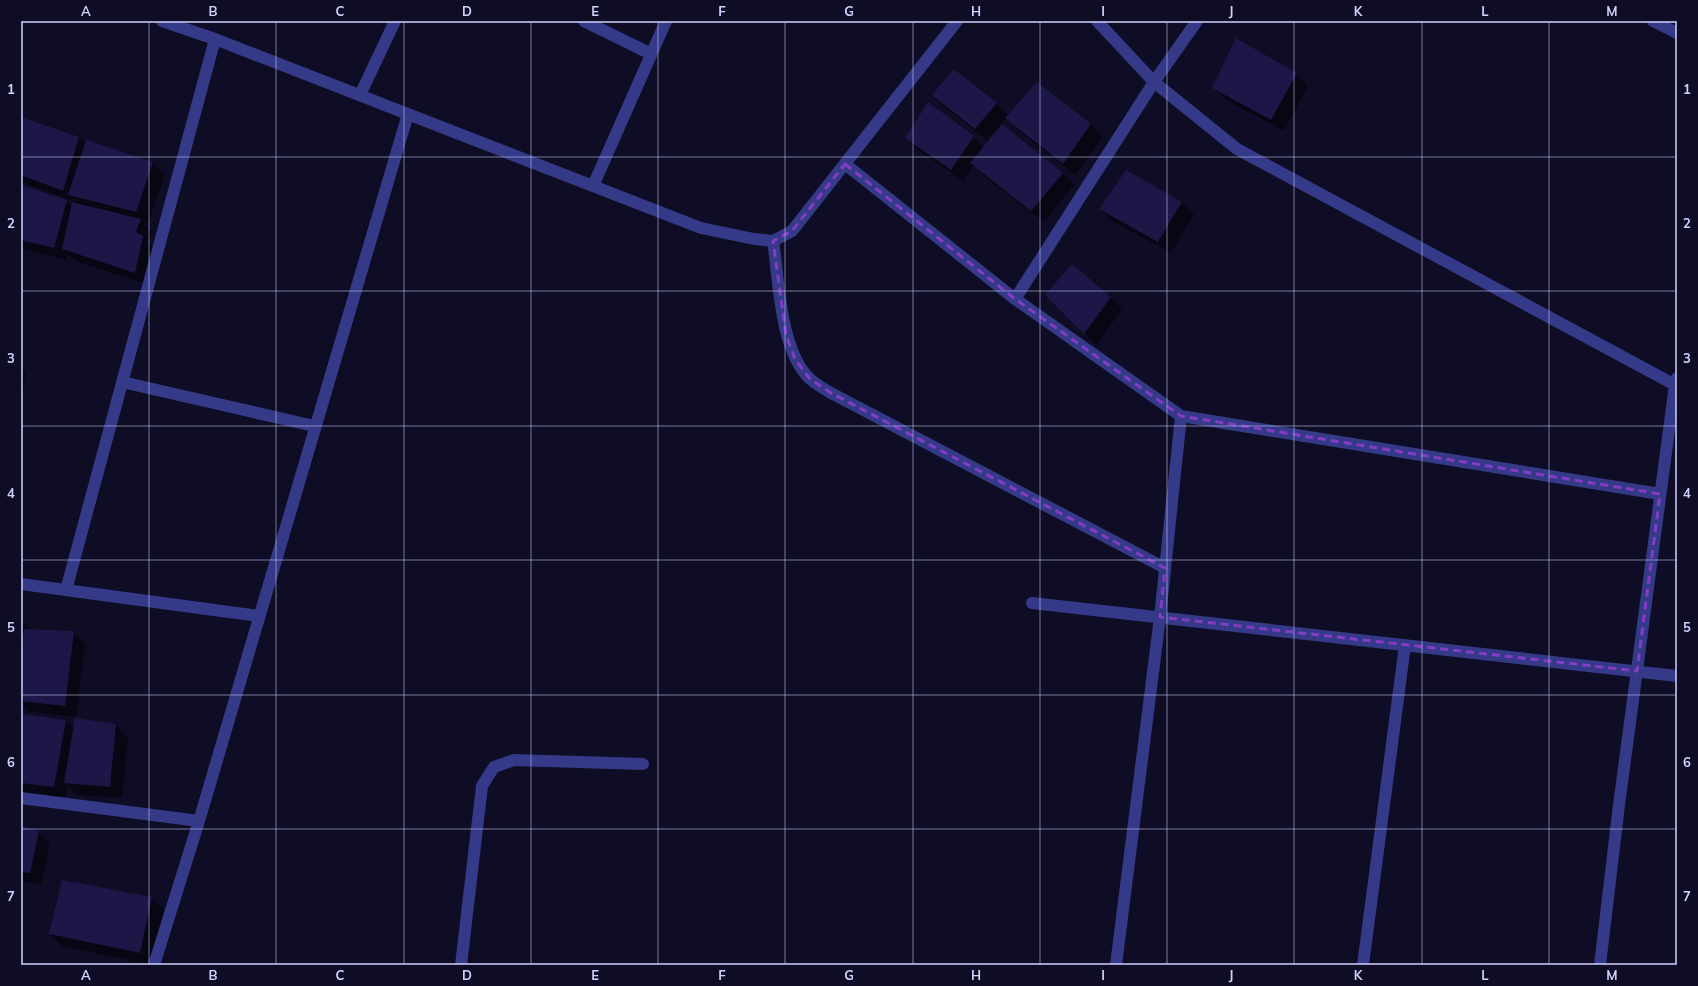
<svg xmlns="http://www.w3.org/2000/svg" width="1698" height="986" font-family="Mulish,sans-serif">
	<rect width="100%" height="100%" fill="#0e0d25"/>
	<path fill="#0007" d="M954,71L996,104L1008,116L1038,83L1091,125L1103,137L1075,175L1018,130L1007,118L1000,125L1062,173L1074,185L1044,222L983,175L974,165L963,181L918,150L906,138L973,137L984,148L998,131L996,130L987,140L945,107L933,95Z
		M1296,74L1308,86L1284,131L1226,100L1214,88Z
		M21,118L79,138L86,144L153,163L165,175L148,224L143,223L152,232L148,243L155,249L147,284L75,261L68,254L66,260L21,248V186L64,200V198L72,206L73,201L21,182Z
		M1182,202L1194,214L1171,253L1112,221L1100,209Z
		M1046,295L1110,297L1122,309L1097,345Z
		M21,369L26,374L21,401Z
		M21,621L31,630L73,632L85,644L76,719L116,725L128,737L122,798L77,795L68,786L66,799L21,793V715L66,721L74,729L76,717L30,712L21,704Z
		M21,827L38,832L50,844L41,884L21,881Z
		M152,898L164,910L152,965L62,946L50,934Z"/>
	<path fill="#1c1747" d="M1236,38L1297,73L1271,120L1212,88Z
		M954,69L997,103L975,129L932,95Z
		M1037,82L1091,124L1063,164L1005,118Z
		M928,102L974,136L951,170L905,138Z
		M21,117L79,137L63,191L21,175Z
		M1002,124L1063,173L1031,211L970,163Z
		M86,140L153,162L136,212L68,195Z
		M1126,170L1182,202L1158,242L1099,209Z
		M21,185L67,200L54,248L21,240Z
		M72,202L141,219L136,232L143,236L135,273L62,249Z
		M1072,264L1111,297L1084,334L1045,295Z
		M24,629L74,631L65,706L21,701V660Z
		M21,714L66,720L54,787L21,783Z
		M75,718L116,724L110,787L64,783Z
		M21,826L39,831L30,873L21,872Z
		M62,880L152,897L140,953L49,934Z"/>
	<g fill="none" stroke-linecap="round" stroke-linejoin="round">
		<path stroke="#343a87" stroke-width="12" d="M461,965L482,786L494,767L514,760L643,764"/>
		<path stroke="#343a87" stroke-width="12" d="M162,21L215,39L701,228L754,239L773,241L792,231L957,21
			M584,21L651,54
			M1097,21L1154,82L1237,149L1677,386
			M1653,21L1677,33
			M360,95L395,21
			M845,164L1015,299L1181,416
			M593,186L666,21
			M773,241C779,281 780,351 810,379C816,384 824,389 831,393L1165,568
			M1015,299L1154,82L1197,21
			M122,382L314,426
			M21,584L259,616
			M66,590L215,39
			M1032,603L1677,676
			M21,798L199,821
			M154,965L199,821L408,114
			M1116,965L1160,617L1181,416L1660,494
			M1363,965L1405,645
			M1600,965L1619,805L1675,385L1677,378"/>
	</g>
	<path fill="none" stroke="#843cc5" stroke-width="3" stroke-dasharray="8 5" stroke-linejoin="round" d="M845,164L1015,299L1181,416L1660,494L1637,671L1160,617L1165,568L831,393L810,379L795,359L786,335L773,241L792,231Z"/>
	<path fill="none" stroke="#d1d1ff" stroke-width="1" stroke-opacity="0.55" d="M149,21V965M276,21V965M404,21V965M531,21V965M658,21V965M785,21V965M913,21V965M1040,21V965M1167,21V965M1294,21V965M1422,21V965M1549,21V965M21,157H1677M21,291H1677M21,426H1677M21,560H1677M21,695H1677M21,829H1677"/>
	<rect width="1698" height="986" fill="none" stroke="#0e0d25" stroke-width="44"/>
	<rect x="22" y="22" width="1654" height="942" fill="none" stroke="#d1d1ff" stroke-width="1.5"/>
	<g font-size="13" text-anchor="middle" font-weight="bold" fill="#d1d1ff">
		<text x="86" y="16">A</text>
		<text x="213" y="16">B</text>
		<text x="340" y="16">C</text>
		<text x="467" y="16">D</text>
		<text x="595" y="16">E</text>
		<text x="722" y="16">F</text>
		<text x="849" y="16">G</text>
		<text x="976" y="16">H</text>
		<text x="1103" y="16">I</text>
		<text x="1231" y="16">J</text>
		<text x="1358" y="16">K</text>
		<text x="1485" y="16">L</text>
		<text x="1612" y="16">M</text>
		<text x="11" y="94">1</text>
		<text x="1687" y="94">1</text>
		<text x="11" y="228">2</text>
		<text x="1687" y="228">2</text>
		<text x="11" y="363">3</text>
		<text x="1687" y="363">3</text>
		<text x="11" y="498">4</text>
		<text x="1687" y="498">4</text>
		<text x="11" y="632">5</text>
		<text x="1687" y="632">5</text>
		<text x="11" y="767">6</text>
		<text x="1687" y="767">6</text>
		<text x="11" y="901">7</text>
		<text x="1687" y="901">7</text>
		<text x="86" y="980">A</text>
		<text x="213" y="980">B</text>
		<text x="340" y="980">C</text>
		<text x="467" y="980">D</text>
		<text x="595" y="980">E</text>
		<text x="722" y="980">F</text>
		<text x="849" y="980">G</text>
		<text x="976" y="980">H</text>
		<text x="1103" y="980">I</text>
		<text x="1231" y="980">J</text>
		<text x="1358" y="980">K</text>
		<text x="1485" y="980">L</text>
		<text x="1612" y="980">M</text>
	</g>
</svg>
